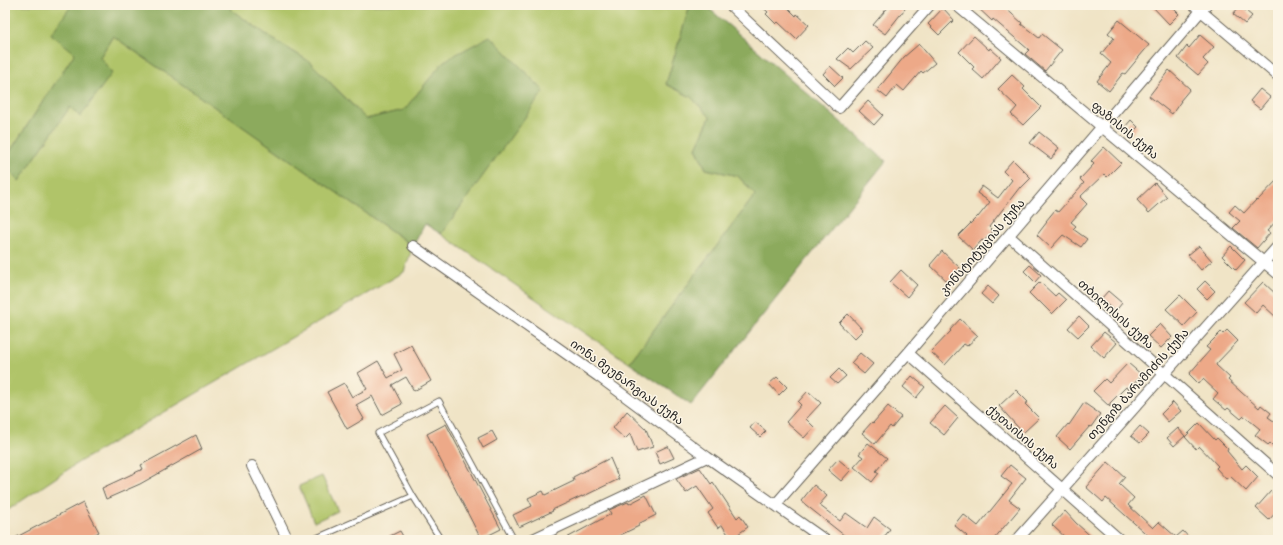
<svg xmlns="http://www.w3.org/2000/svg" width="1283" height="545" font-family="'Gochi Hand','Noto Sans Georgian',sans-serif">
	<rect width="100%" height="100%" fill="#fcf5e5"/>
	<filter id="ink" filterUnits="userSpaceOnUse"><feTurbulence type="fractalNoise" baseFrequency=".025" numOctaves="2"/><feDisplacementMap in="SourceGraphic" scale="8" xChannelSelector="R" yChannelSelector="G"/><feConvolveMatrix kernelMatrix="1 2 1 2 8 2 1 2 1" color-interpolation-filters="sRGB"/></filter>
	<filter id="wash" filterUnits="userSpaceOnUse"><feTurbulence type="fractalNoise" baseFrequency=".012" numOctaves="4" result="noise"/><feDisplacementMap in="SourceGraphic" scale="16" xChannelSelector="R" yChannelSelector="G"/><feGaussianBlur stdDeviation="0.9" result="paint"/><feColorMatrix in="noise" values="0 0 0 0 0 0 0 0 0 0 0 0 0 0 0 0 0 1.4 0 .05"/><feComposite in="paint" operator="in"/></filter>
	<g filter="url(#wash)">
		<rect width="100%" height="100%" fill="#f0e4c6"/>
		<path fill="#b0c469" stroke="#667042" d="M5,5H69L71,6L75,53L5,159Z
			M231,5H690L666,84L691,97L710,117L696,148L706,169L738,176L755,195L629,363L441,234L543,91L444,61L404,110L366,119L344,96L310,62L273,39L229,9Z
			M113,36L413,246L404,272L79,462L5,512V165L19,181L70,106L80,117L100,57Z
			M322,476L338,511L314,522L299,486Z"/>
		<path fill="#8caa5d" stroke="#54633c" d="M69,5H231L230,9L273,39L310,62L366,119L404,110L444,61L490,36L544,91L441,234L425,224L413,246L113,36L100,57L112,73L80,117L70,107L19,181L5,165V159L75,53L51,34L71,6Z
			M690,5H705L886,161L691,405L629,363L755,195L738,176L706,169L696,148L710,117L691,97L666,84Z"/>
		<g id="blocks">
			<path fill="#eda988" d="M760,5H785L796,16L797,14L809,25L796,39L778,22L776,24L766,14L768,12Z
				M890,5H908L885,34L873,25Z
				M975,5H1002L1022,23L1021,24L1039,38L1042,34L1062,50L1045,71L1025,54L1029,50L993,19L992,21Z
				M1151,5H1170L1179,14L1169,24Z
				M1240,6L1252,16L1245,24L1233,14Z
				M943,8L954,20L939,35L928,24Z
				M1119,20L1149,45L1125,74L1123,73L1109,91L1097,81L1111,63L1101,54L1114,38L1108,33Z
				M1200,35L1214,47L1203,59L1208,64L1198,75L1178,58L1187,46L1189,48Z
				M974,36L989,50L990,48L1001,58L983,79L972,69L974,67L959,52Z
				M865,41L873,48L851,69L837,59L848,48L853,53Z
				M919,44L935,63L923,73L921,71L904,91L897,85L887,98L877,90L904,57Z
				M830,66L843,78L835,86L823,74Z
				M1169,70L1190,89L1180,101H1181L1172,114L1149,96Z
				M1012,75L1025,87L1023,89L1041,107L1023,125L1011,114L1017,107L998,89Z
				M1260,89L1270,97L1260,109L1250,101Z
				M868,101L883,115L874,125L859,111Z
				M1131,120L1138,127L1131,134L1124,128Z
				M1039,132L1059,148L1051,159L1030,143Z
				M1104,147L1121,163L1107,177L1104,174L1080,197L1087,204L1071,222L1076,226L1073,229L1087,239L1081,247L1063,235L1051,248L1037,235L1047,222L1046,221L1055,210L1058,212L1084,183L1080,179L1094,164L1091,161Z
				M1013,160L1031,178L1021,188L1020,187L989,227L993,231L984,241L982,240L973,250L958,236L978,216V217L990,202L977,193L982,186L998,198L1012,180L1003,171Z
				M1278,179V219L1267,231L1270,233L1257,248L1233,228L1240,221L1229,212L1235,205L1244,213L1256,200L1257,201Z
				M1155,183L1167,197L1149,213L1137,200Z
				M1199,246L1212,261L1201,270L1188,255Z
				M1231,246L1245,260L1236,270L1222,256Z
				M942,251L960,268L948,282L930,265Z
				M1030,265L1041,275L1035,282L1024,271Z
				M901,270L917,285L907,297L890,282Z
				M1205,281L1215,291L1207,299L1197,289Z
				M1040,282L1055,296L1058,293L1066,300L1052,314L1039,301L1038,302L1029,293Z
				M1263,282L1278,296V319L1263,305L1256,313L1244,302Z
				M988,286L999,296L992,304L981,294Z
				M1108,291L1122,303L1115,312L1101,299Z
				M1180,295L1197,312L1184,326L1166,309Z
				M848,314L863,330L854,339L839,323Z
				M1079,316L1089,326L1078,337L1068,328Z
				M960,319L978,336L967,346L964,344L945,365L931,352L951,331L950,330Z
				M1160,324L1172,337L1161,348L1148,336Z
				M1227,330L1238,341L1217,363L1216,365L1230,378L1228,380L1241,392L1259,408L1261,405L1271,413L1268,417L1278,424V451L1270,443L1268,445L1255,435L1260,429L1244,416L1241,419L1228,408L1226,410L1213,399L1218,393L1203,379L1199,384L1189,374L1210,350L1206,347L1221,332L1223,334Z
				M1104,332L1117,343L1104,358L1091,346Z
				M411,345L431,381L414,391L406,377L392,385L402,404L382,415L372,396L356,405L364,419L347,429L327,392L344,383L352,397L367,389L358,373L378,361L388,378L402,370L394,354Z
				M860,353L873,364L864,374L851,363Z
				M1128,363L1142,375L1129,389L1126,387L1110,403V407L1093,391L1105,379L1109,383Z
				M839,369L846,376L837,384L830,378Z
				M912,376L925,387L916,398L903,387Z
				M777,377L787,387L779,395L769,384Z
				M1016,390L1028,402L1025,404L1039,418L1023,433L999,406Z
				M808,391L821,403L806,419L814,427L804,438L786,422L801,405L798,402Z
				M1173,402L1181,411L1168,422L1161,414Z
				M1084,403L1100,414L1091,427L1090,426L1070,449L1057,437L1068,424L1069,425Z
				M888,406L901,417L892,428L890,426L875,444L862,433L872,422L873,423Z
				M945,406L958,418L944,435L930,423Z
				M627,411L646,429L653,447L637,452L630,434L625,439L613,428Z
				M755,422L766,431L760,437L750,428Z
				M1199,423L1215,440L1217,438L1228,449L1227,451L1242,469L1246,465L1258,477L1246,491L1230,476L1226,479L1216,468L1218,466L1199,446L1196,449L1185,437Z
				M446,424L501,529L481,539L427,434Z
				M1140,426L1149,434L1140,443L1131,436Z
				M1178,428L1185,436L1174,446L1167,438Z
				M492,431L497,440L483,448L478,438Z
				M196,435L202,449L140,484L106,499L102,488L143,469L141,465Z
				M868,443L887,458L876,471L879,473L872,482L854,467L863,457L859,454Z
				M668,446L674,458L660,464L655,452Z
				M610,458L619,479L582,497V496L552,510L553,511L519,527L513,515L532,506L528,498L543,491L545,495L574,481L573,477Z
				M838,459L851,470L841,481L828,470Z
				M1108,462L1125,477L1119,484L1134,498L1128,505L1153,528L1159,522L1176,537L1183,531L1191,540H1153L1106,498L1103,502L1086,487Z
				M1010,465L1026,478L1009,500L1020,508L993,540H964L967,536L954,525L963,514L978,526L1012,484L1001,476Z
				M700,468L711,484L713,482L737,518L740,515L748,527L731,539L722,525L718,528L708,513L713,509L697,486L686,493L676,479Z
				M814,485L827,496L819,505L840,521L846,513L867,528L874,517L890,529L882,540H850L801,501Z
				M1271,491L1278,498V510L1269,520L1256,508Z
				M646,495L656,515L638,524L639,526L610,540H563L611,514L609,510L628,502L629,504Z
				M83,502L99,532L85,540H11Z
				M1065,511L1076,523L1095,540H1068L1052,525Z
				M400,531L405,540H382Z"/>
		</g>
	</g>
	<g filter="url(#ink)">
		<use href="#blocks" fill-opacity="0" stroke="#666258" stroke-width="1"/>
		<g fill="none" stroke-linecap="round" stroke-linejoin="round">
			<defs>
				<path id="service" d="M312,540L413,496
					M441,540L413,496L378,433L439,401L514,540"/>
				<path id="minor" d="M730,5L839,108L930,5
					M956,5L1278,274
					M1194,5L1278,76
					M1009,236L1278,475
					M413,246L598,376L707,457L825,540
					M908,353L1120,540
					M252,466L288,540
					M775,505L908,353L1206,5
					M531,540L707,457
					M1017,540L1278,246"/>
			</defs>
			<use href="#service" stroke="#666258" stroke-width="7"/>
			<use href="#minor" stroke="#666258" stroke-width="12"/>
			<use href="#service" stroke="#fff" stroke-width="5"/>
			<use href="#minor" stroke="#fff" stroke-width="10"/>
		</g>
	</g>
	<g text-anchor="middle" stroke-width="3" stroke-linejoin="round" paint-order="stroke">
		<g font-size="12" fill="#1c1c1c" stroke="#fcf5e5">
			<text transform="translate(1125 130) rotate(40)" y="4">ფაზისის ქუჩა</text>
			<text transform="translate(982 247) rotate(-49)" y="4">კონსტიტუციას ქუჩა</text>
			<text transform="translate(1116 314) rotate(42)" y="4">თბილისის ქუჩა</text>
			<text transform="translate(627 382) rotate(36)" y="4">იონა მეუნარგიას ქუჩა</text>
			<text transform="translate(1138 384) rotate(-48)" y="4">თენგიზ ბარამიძის ქუჩა</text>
			<text transform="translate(1023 437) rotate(41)" y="4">ქუთაისის ქუჩა</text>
		</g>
	</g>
	<rect width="1283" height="545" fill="none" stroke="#fcf5e5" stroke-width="20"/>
</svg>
